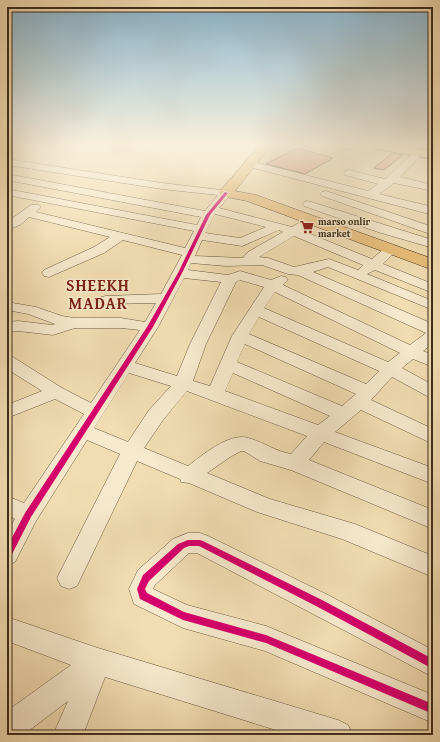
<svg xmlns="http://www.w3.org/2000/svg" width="440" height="742" font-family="'Gentium Book Plus',serif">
	<rect width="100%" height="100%" fill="#f2ddb2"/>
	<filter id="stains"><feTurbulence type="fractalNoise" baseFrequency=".005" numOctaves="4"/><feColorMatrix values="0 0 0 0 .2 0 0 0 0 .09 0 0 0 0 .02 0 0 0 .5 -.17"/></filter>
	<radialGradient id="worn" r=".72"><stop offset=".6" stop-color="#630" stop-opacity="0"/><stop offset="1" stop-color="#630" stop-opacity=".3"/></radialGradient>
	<path fill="#e19887" stroke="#3d2d1a" d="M297,148L333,158L305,174L266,164Z
		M392,153L403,155L384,170L374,168Z"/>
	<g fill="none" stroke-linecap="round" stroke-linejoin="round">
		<defs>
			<path id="minor" d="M13,145H25L7,155V148Z
				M331,145H359C352,152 341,149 333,147Z
				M419,149L424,152L400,177L433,185V191L394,183L379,194L433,207V215L246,166L245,164L250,161L368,191L378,184L345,175L344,173L345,171L349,170L385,179L416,150Z
				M7,159L162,183L230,191L232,193L219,208L292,227L307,218H315L317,221L303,231L372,259L387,246H397L398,249L383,264L433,284V293L375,270L367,274L433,301V310L328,267L313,272L433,324V343L423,351L433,355V367L413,359L402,368L433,385V398L427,396L392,377L371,400L433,429V444L361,410L335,432L433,468V484L324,442L309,460L433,510V529L291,470L260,461L244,451H241L230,457L207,473L270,499L355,524L433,556V577L342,539L257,512L189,483L181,482L180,479L137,461L77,586L69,589L61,586L57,578L120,454L87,440L36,521L15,562L7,565V533L15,519L7,515V496L24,503L84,414L55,399L7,418V405L42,391L7,369V356L13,357L62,388L91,403L140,330L121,328H75L53,335L18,331L7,332V322L18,321L52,325L55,324L28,314L7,310V302L36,307L62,316L74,318H121L145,322L156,303L106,304L101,303L99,300L101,297L106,296L161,294L182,255L123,240L104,253L49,277L44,276L42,273L44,270L94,247L110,237L29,217L20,225L7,230V222L31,205H39L41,207L36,212L185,248L194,231L7,195V189L197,225L201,217L7,180V174L205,211L218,195L162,189L7,165ZM215,214L266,227L240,238L205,233ZM279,230L283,232L248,252L243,258L195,256L202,240L242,246ZM294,236L363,265L358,270L329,259L294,267L268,258L259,257ZM191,263L226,266L262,265L288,274L298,275L426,333L410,345L283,285L288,280L286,277L281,276L271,280L240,271L228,275L188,270ZM184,278L221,282L190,344L177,376L135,363L158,327ZM240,280L264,287L232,336L210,386L193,381L206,344L236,282ZM275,292L400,353L388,362L264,308ZM259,317L379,371L366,384L249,334ZM245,344L356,394L342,406L237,362ZM129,373L171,386L149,410L128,442L94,428ZM233,373L330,416L318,425L225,391ZM187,391L307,436L291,454C276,451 270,446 257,441C252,439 246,437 242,437C224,437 201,456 188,466L144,448L163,420Z
				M326,191L433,227V235L322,196L320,194L322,192Z
				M308,201L433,240V248L378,232L304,206L302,204L304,202Z
				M188,533H200L208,536L328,595L433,650V677L197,553H189L155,585L153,589L187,605L266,626L433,695V723L265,651L183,628L134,604L129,589L138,570L173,539Z
				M7,617L98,648L338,720L348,725L353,735H292L105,677L83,735H53L68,701L23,735H7V711L71,665L7,641Z"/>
			<path id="major" d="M260,145H272L235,191L256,195L433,259V270L247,201L221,196L219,193L221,190Z"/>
			<path id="highway" d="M373,145H397L433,151V159L379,149L375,148Z"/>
		</defs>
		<use href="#minor" stroke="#6a5940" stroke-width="1"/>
		<use href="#major" stroke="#3d2d1a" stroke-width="1"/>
		<use href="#highway" stroke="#3d2d1a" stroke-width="2"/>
		<use href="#minor" fill="#f7e9cd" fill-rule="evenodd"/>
		<use href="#major" fill="#e9be79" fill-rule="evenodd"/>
		<use href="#highway" fill="#e9be79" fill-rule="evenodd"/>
		<defs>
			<path id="cycleway" d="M225,192L228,193L210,215L182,273L153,327L31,517L10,558L7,559V547L25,513L147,327L178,273L206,215Z
				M188,540H200L203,541L322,600L433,659V669L316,606L199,546H189L184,548L149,581L145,589L147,593L184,612L266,635L433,704V714L266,643L183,620L140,599L137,589L143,575L178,544Z"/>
		</defs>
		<use href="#cycleway" stroke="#f7e9cd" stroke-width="2"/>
		<use href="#cycleway" fill="#d6006c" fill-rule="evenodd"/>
	</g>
	<linearGradient id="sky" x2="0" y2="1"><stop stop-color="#89b7d2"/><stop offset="0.58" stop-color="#f9f0dc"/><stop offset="1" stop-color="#f9f0dc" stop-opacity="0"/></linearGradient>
	<rect width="440" height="249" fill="url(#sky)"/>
	<defs>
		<symbol id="supermarket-bare" viewBox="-9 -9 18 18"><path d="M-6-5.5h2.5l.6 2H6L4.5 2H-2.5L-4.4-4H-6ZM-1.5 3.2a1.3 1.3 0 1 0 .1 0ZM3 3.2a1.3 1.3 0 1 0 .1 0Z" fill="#8f2418" stroke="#f7e9cd" stroke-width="2.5" paint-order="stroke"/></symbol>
	</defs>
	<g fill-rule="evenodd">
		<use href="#supermarket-bare" x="297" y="217" width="20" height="20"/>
	</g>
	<g text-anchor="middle" stroke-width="3" stroke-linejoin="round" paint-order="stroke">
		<g font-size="10" font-weight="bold" fill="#3d2d1a" stroke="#f7e9cd" text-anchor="start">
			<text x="318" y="225">marso onlir<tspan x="318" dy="12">market</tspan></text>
		</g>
		<g font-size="16" font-weight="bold" letter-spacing="1" fill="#7a1f14" stroke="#f7e9cd">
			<text x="98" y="291">SHEEKH<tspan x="98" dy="18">MADAR</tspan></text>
		</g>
	</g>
	<rect width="440" height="742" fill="none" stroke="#f2ddb2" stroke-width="24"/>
	<rect x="8" y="8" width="424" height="726" fill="none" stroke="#3d2d1a" stroke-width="2"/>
	<rect x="12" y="12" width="416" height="718" fill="none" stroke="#3d2d1a"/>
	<rect width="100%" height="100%" filter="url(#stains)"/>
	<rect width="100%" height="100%" fill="url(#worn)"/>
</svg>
